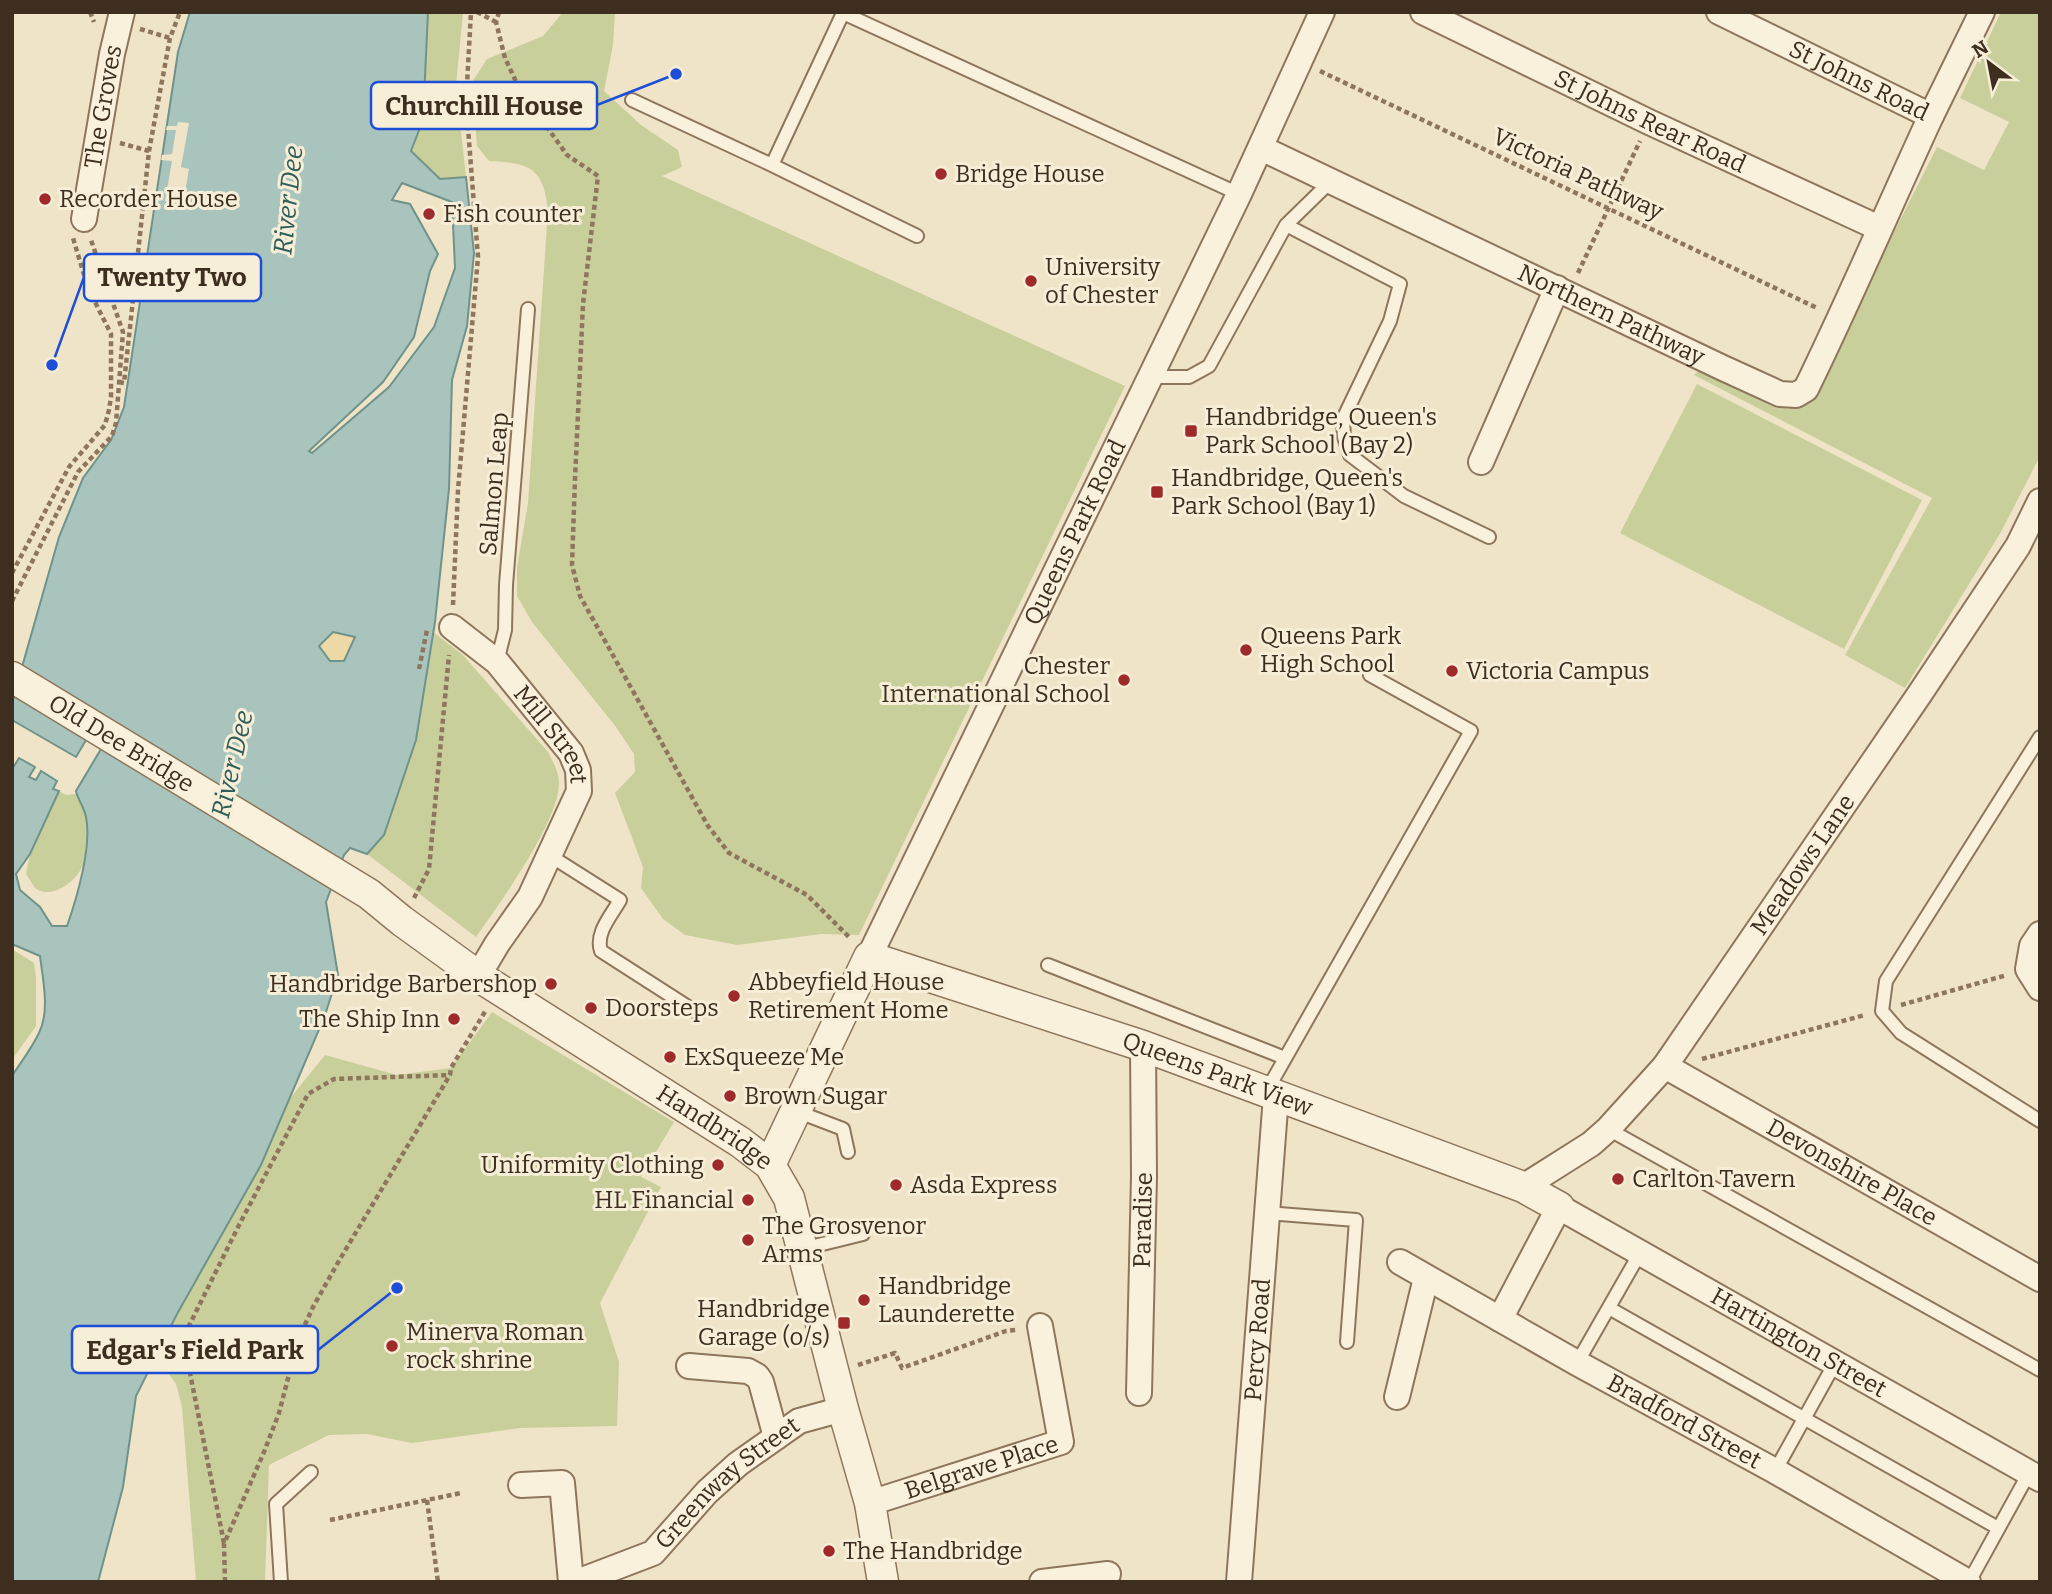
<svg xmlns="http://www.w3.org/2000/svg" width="2052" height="1594" font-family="Bitter,serif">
	<rect width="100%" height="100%" fill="#f0e4c8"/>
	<path fill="#c9cf9b" d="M428,12H463L456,86L466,177L440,179L411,151L423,120Z
		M563,12H615L613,45L604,91L641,125L678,150L682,167L662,176L1125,386L859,935L821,934L737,945L685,935L663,919L641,888L643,867L615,793L635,772L634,754L616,727L532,622L517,596V568L528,503L548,210C543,167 530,163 489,161L477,146L472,82L487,59L543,36Z
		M2001,12H2040V456L2001,532L1905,688L1845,655L1932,498L1694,375L1704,365L1788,409L1809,400L1937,147L1984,170L2009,122L1960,98Z
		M1697,384L1922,500L1844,649L1620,533Z
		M433,632L463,655L548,752C553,762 559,772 559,783C559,822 499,904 476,937L367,854L384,835L416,740Z
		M59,791L66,795L76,794C88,812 88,833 85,853C84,858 84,865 81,869C74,883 50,900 35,888C32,884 29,878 26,874L30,854Z
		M12,949L34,963L36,978V1026L12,1060Z
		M492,1012L674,1122L641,1177L661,1187L600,1303L619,1362L617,1426L520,1428L412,1443L367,1434L329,1435L269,1465L265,1582H196L182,1407L176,1384L162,1364V1349L168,1330L287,1102L325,1055L397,1075L451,1068Z"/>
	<path fill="#ecd9a5" d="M333,632L356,637L345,661H330L319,646Z"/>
	<path fill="#a9c4bc" stroke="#6f938a" stroke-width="2" fill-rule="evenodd" d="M190,12H428L423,120L411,151L440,179L466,177L474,253L467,326L452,380L449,489L435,622L416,740L384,835L367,854L350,848L344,855L326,902L338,975L324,1018L261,1165L177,1314L136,1396L123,1487L98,1582H12V1076C21,1062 32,1048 39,1033C50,1011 43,980 40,956L12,944V765L14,766L19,758L35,767L29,777L36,780L41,771L57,781L53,789L59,791L30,854L16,874L20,890L40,907L52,926H67C77,898 92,846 86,817C84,807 78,800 76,791L104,744L22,667L59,537L83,478L111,440L124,407L178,52ZM402,183L452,202L455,268L434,327L389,387L312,453L309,451L383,382L414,337L430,271L438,254L410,204L392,200ZM333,632L355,637L344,661H330L319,646Z
		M19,696L89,735L76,757L12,720V698Z"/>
	<path fill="#f0e4c8" d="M178,122L189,123L181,167L189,169L183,204L165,201L172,161L161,160L162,155L172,154L176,130H166L167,126H177Z"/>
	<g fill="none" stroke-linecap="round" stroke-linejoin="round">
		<defs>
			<path id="service" d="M632,100L772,165
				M1330,182L1286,225L1400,284L1390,321L1343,419L1344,437L1350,455L1404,496L1489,537
				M917,236L772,165L843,13L1239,194
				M1151,377H1189L1209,366L1286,225
				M497,662L505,630L506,585L528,309
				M2040,737L1886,981L1882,1011L1901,1033L2040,1121
				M549,855L620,900C611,916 595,933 601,951L696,1012
				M1048,965L1285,1058
				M1266,1092L1471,731L1370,675
				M796,1111L843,1129L848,1152
				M1608,1129L2040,1370
				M1266,1213L1356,1220L1347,1342
				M802,1249L863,1234L861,1226
				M1609,1308L1998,1528
				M1577,1363L1640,1253
				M1775,1471L1835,1363
				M281,1582L276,1504L311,1472
				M1969,1582L2029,1473"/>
			<g id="minor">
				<path id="s1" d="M1423,12L1649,122L1879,228"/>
				<path id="s2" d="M1719,12L1931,116L1982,12"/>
				<path id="s3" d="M1261,148L1723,368L1780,394L1796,395L1806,389C1850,299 1889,207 1931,116"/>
				<path id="s4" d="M84,219L112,54L122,12"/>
				<path d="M1481,462L1557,288"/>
				<path id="s5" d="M452,627L497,662L571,753L578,770L579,791L530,897L497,944L478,976"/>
				<path d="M2040,934L2032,946L2028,969L2040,988"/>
				<path id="s6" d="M869,957L1239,194L1322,12"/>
				<path id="s7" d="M1665,1066L2040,1279"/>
				<path id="s8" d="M1523,1187L1591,1144L1608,1129L1665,1066L1919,695L2018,546L2040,501"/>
				<path id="s9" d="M1400,1262L1577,1363L1775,1471L1968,1582"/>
				<path id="s10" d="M1500,1319L1559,1207L2040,1479"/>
				<path d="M689,1366L748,1371L757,1376L761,1382L776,1437"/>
				<path id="s11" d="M1139,1393L1144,1176L1143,1046"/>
				<path d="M1397,1397L1426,1278"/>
				<path d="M521,1485L562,1483L571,1582"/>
				<path id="s12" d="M870,1503L1061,1442L1040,1326"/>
				<path id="s13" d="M577,1582L653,1553L707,1492L738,1464L799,1421L843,1409"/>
				<path d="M1042,1582L1108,1574"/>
				<path id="s14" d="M1239,1582L1276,1096"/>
			</g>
			<g id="tertiary">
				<path id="s15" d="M12,677L369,894L402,921L478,976L740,1142L770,1165L789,1198L843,1409L870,1503L883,1582"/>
				<path id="s16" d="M770,1165L869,957L1143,1046L1523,1187L1559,1207"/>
			</g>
		</defs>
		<use href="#service" stroke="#8d765c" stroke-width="16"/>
		<use href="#minor" stroke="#8d765c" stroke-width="28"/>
		<use href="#tertiary" stroke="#8d765c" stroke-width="33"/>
		<path stroke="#8d765c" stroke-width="4.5" stroke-dasharray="5 3.5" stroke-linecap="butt" d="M90,12L94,22
			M477,12L496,22
			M499,12L496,22L505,58L519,88L567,155L598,176L583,304L575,479L572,565L580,596L708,826L729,853L807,895L851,939
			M140,29L170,38
			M1320,71L1817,308
			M120,143L149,151
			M1578,273L1640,141
			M119,382L124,383L149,151L170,38L180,12
			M12,573L69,467L105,425L109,410L111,397V334L88,288L73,238
			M12,601L78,472L112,436L116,423L123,332L91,240
			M453,605L458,490L478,257L466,102L471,12
			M419,669L427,630
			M414,898L429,869L449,655
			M1901,1005L2007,975
			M1702,1059L1865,1015
			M858,1365L895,1353L902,1368L1006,1331L1016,1330
			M427,1500L438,1582
			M330,1520L461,1493
			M224,1543L183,1338L238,1227L308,1094L334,1079L450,1075
			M225,1582L224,1544L264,1452L279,1413L298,1340L313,1307L340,1259L450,1075L451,1068L486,1010"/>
		<use href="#service" stroke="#faf1dc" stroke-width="12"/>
		<use href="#minor" stroke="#faf1dc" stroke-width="24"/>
		<use href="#tertiary" stroke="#faf1dc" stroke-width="30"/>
	</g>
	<g fill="#9e2a2b" stroke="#f7eed8" stroke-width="2.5">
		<circle cx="941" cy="174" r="7"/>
		<circle cx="45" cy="199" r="7"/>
		<circle cx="429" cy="214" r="7"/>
		<circle cx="1031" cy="281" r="7"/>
		<rect x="1184" y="424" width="14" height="14" rx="3.5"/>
		<rect x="1150" y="485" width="14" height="14" rx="3.5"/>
		<circle cx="1246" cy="650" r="7"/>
		<circle cx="1452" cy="671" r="7"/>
		<circle cx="1124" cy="680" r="7"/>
		<circle cx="551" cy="984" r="7"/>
		<circle cx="734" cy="996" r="7"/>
		<circle cx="591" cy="1008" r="7"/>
		<circle cx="454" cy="1019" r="7"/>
		<circle cx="670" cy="1057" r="7"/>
		<circle cx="730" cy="1096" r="7"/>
		<circle cx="718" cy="1165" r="7"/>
		<circle cx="1618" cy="1179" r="7"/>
		<circle cx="896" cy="1185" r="7"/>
		<circle cx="748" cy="1200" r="7"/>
		<circle cx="748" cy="1240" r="7"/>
		<circle cx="864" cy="1300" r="7"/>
		<rect x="837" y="1316" width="14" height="14" rx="3.5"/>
		<circle cx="392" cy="1346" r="7"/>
		<circle cx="829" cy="1551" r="7"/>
	</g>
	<g text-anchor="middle" stroke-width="6" stroke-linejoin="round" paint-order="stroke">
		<g font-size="24" fill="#3d2e20" stroke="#f7eed8">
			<text dy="8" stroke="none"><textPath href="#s2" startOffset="156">St Johns Road</textPath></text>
			<text dy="8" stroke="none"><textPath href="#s4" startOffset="114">The Groves</textPath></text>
			<text dy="8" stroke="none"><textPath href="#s1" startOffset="252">St Johns Rear Road</textPath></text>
			<text transform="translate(1578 174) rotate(25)" y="8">Victoria Pathway</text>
			<text dy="8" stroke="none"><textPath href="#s3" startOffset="388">Northern Pathway</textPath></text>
			<text transform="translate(494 484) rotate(-85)" y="8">Salmon Leap</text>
			<text dy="8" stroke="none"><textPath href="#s6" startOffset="472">Queens Park Road</textPath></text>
			<text dy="8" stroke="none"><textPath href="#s5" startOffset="149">Mill Street</textPath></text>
			<text dy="8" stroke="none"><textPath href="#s15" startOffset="128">Old Dee Bridge</textPath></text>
			<text dy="8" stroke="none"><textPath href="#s8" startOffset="432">Meadows Lane</textPath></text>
			<text dy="8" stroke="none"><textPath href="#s16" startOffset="598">Queens Park View</textPath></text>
			<text dy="8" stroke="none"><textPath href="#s15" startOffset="835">Handbridge</textPath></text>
			<text dy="8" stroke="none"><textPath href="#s7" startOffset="215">Devonshire Place</textPath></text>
			<text dy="8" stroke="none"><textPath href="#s11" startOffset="173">Paradise</textPath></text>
			<text dy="8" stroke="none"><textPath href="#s14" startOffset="243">Percy Road</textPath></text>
			<text dy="8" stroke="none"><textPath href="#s10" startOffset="402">Hartington Street</textPath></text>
			<text dy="8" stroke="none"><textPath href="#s9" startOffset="326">Bradford Street</textPath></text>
			<text dy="8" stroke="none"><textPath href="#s12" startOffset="117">Belgrave Place</textPath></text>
			<text dy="8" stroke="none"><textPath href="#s13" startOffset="184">Greenway Street</textPath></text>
		</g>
		<g font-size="24" fill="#3d2e20" stroke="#f7eed8" text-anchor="start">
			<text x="955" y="182">Bridge House</text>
			<text x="59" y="207">Recorder House</text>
			<text x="443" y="222">Fish counter</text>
			<text x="1045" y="275">University<tspan x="1045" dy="28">of Chester</tspan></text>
			<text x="1205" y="425">Handbridge, Queen's<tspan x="1205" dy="28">Park School (Bay 2)</tspan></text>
			<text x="1171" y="486">Handbridge, Queen's<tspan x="1171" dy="28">Park School (Bay 1)</tspan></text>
			<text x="1260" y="644">Queens Park<tspan x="1260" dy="28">High School</tspan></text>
			<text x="1110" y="674" text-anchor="end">Chester<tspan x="1110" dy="28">International School</tspan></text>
			<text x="1466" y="679">Victoria Campus</text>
			<text x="748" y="990">Abbeyfield House<tspan x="748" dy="28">Retirement Home</tspan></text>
			<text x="537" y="992" text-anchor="end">Handbridge Barbershop</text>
			<text x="605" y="1016">Doorsteps</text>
			<text x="440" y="1027" text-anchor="end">The Ship Inn</text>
			<text x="684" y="1065">ExSqueeze Me</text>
			<text x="744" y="1104">Brown Sugar</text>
			<text x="704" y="1173" text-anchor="end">Uniformity Clothing</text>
			<text x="1632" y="1187">Carlton Tavern</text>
			<text x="910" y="1193">Asda Express</text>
			<text x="734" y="1208" text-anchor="end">HL Financial</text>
			<text x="762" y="1234">The Grosvenor<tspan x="762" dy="28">Arms</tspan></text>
			<text x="878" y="1294">Handbridge<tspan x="878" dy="28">Launderette</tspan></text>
			<text x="830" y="1317" text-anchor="end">Handbridge<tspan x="830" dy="28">Garage (o/s)</tspan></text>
			<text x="406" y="1340">Minerva Roman<tspan x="406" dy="28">rock shrine</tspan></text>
			<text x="843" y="1559">The Handbridge</text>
		</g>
		<g font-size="26" font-style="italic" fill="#2f5d5a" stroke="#f7eed8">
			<text transform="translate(288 200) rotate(-84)" y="9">River Dee</text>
			<text transform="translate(232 764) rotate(-77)" y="9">River Dee</text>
		</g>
	</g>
	<path fill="none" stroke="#1d4ed8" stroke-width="2.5" d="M676 74L597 105M52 365L84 277M397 1288L318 1350"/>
	<g fill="#1d4ed8" stroke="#f7eed8" stroke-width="2.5">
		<circle cx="676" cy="74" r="7"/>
		<circle cx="52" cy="365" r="7"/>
		<circle cx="397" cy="1288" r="7"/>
	</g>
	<g fill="#f7eed8" stroke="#1d4ed8" stroke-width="2.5">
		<rect x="371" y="82" width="226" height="47" rx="7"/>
		<rect x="84" y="254" width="177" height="47" rx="7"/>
		<rect x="72" y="1326" width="246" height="47" rx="7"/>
	</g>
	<g font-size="26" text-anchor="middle" font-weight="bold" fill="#3d2e20">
		<text x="484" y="115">Churchill House</text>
		<text x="172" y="286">Twenty Two</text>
		<text x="195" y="1359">Edgar's Field Park</text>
	</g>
	<rect width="2052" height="1594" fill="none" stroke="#3d2e20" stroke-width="28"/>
	<g transform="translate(1989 63) rotate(328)" stroke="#f7eed8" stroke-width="5" paint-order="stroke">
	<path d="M0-5L12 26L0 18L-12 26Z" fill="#3d2e20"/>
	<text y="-10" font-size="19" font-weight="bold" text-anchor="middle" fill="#3d2e20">N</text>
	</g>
</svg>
